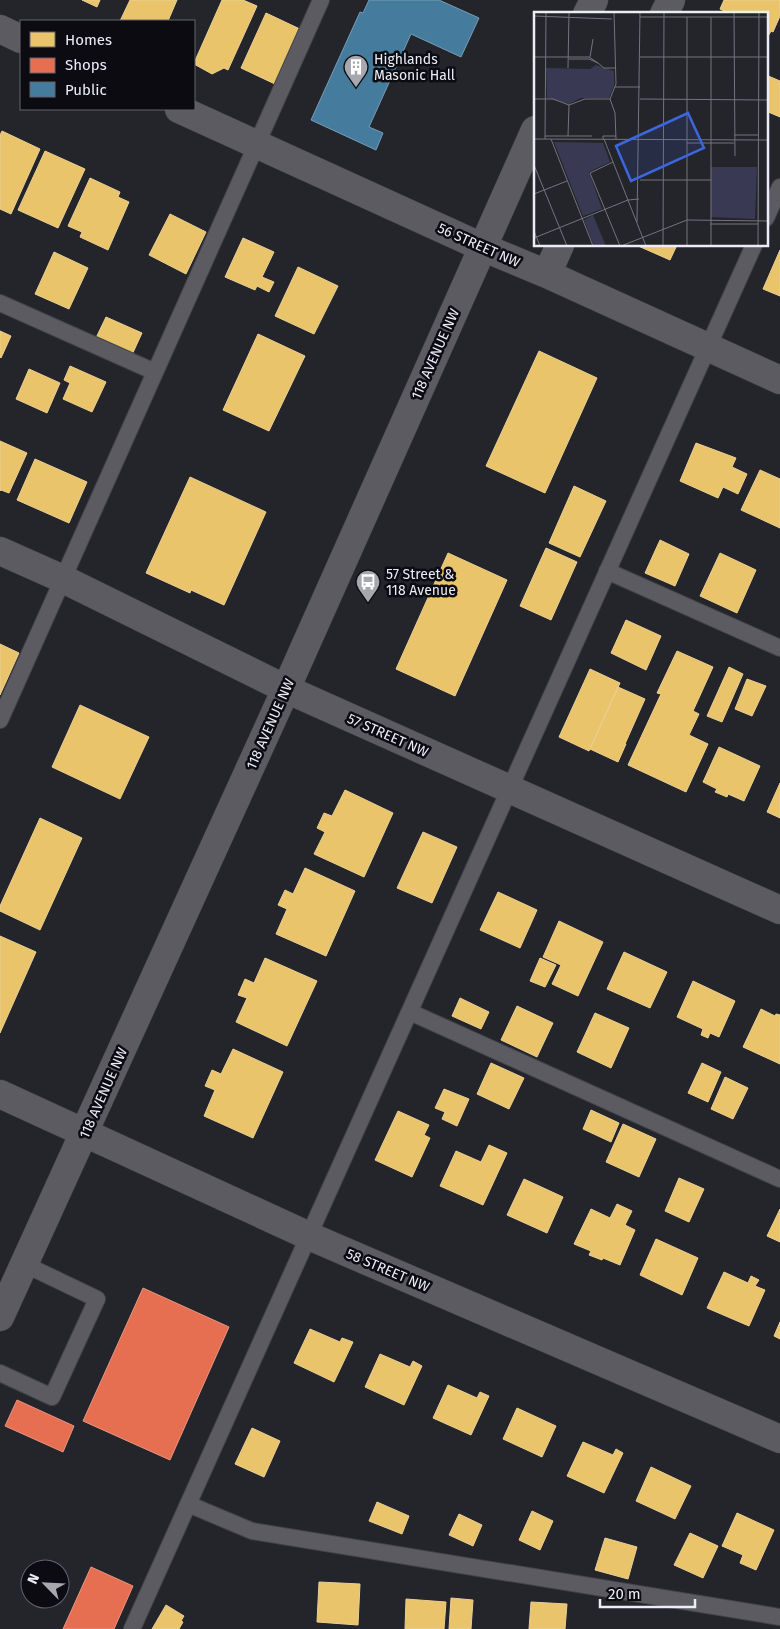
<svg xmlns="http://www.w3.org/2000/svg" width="780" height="1629" font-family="'Fira Sans',sans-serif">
	<rect width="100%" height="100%" fill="#24242b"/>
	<path fill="#e9c46a" stroke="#ead094" d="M82,0H100L97,7Z
		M130,0H177L168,21H120Z
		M222,0H243L257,6L228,70L224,68L212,74L194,64V63Z
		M724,0H780V16L773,32L771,31L766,40V14H723L724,11L720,9Z
		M266,13L302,30L277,85L241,68Z
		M766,75L780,81V117L766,111Z
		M2,131L40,149L11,214L0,209V135Z
		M45,151L85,169L58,228L18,210Z
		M90,178L120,192L118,197L129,202L108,250L80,237L82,232L68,226Z
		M170,214L206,232L186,274L149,255Z
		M243,238L274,252L262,277L274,282L269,292L257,286L255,290L225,277Z
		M636,245H677L670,260Z
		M780,250V296L763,289Z
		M54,252L88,268L69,309L35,294Z
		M298,267L338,286L314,334L275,316Z
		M106,317L142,333L131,357L95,340Z
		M0,331L11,336L1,358L0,357Z
		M258,334L305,356L269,431L223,410Z
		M539,351L597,378L545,493L486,466Z
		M70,366L106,382L92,412L63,399L70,383L64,380Z
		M29,369L60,383L47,413L16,399Z
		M0,441L27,453L9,493L1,490L0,491Z
		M696,443L736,458L732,467L747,474L738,494L723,487L718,498L680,481Z
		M35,459L87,482L69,523L17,500Z
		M760,470L780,479V528L741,510Z
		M190,477L266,512L224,605L191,590L190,593L146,573Z
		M574,486L606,501L580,557L549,543Z
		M660,540L689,554L675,586L645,573Z
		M546,548L577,562L551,620L520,606Z
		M448,553L507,580L455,696L396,669Z
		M720,553L756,570L737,613L700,596Z
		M626,620L661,636L646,670L611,653Z
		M0,644L19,653L0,695Z
		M677,651L713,667L693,711L699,714L689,735L708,744L686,792L628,765L661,694L657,693Z
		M729,667L743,674L722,722L707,716Z
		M590,669L620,683L589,751L559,737Z
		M747,679L766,686L752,716L735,709Z
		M618,687L645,699L625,744H626L618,762L590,749Z
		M80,705L149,737L120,799L52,767Z
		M719,747L760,766L744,801L728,794L727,797L715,792L717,789L703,782Z
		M780,783V818L767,812Z
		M345,790L393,813L364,877L314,854L325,832L317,828L324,813L332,816Z
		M40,818L82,838L40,930L0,911V906Z
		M423,832L457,847L432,903L397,888Z
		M305,868L355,891L326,956L276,934L287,909L278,905L285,890L293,894Z
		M498,892L537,910L520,948L480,930Z
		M559,921L603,942L578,996L552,984L561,965L543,957Z
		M0,936L36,952L0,1033Z
		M624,952L667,972L650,1008L607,989Z
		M265,958L317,981L287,1046L236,1022L247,998L238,995L245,979L254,983Z
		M540,958L556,965L545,987L530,981Z
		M693,981L735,1001L719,1037L710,1033L708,1038L701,1035L703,1029L677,1017Z
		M460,998L489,1012L481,1029L452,1016Z
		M517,1006L553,1023L537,1057L501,1040Z
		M761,1009L775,1016L776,1014L780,1015V1064L743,1047Z
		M595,1013L629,1028L611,1068L577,1052Z
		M233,1049L283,1072L253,1138L204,1116L215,1090L205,1086L212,1070L221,1074Z
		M491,1063L524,1078L509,1109L477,1094Z
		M702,1063L721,1072L708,1102L688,1093Z
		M725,1077L748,1088L733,1119L711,1109Z
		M444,1089L469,1099L457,1126L442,1119L445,1112L435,1108Z
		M591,1110L619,1123L611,1142L583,1129Z
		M398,1111L429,1125L424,1135L430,1138L412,1177L375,1160Z
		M623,1124L656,1139L639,1177L606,1162Z
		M489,1145L507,1153L483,1205L440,1186L456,1151L481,1162Z
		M679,1178L704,1189L689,1222L665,1211Z
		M524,1179L563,1197L547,1233L507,1215Z
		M617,1204L632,1211L625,1225L635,1230L620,1265L603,1258L602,1260L589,1255L591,1251L574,1244L591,1209L610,1218Z
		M780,1209V1242L767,1236Z
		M656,1239L698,1258L682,1295L640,1275Z
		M724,1272L748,1283L751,1276L759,1280L755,1286L765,1290L749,1326L707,1308Z
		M780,1322V1339L774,1336Z
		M310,1329L340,1342L342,1338L353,1342L334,1382L294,1363Z
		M380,1354L410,1367L413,1361L422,1366L404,1405L365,1387Z
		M448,1385L477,1398L480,1392L489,1396L471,1435L433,1418Z
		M517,1408L556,1426L542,1457L503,1439Z
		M252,1428L280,1441L264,1477L235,1464Z
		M583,1442L613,1455L616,1449L623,1453L604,1493L567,1476Z
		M651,1467L691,1486L675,1519L636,1501Z
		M377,1502L409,1516L402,1534L369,1521Z
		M532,1511L553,1521L540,1550L519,1540Z
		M737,1513L774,1530L756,1570L740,1563L743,1555L722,1546Z
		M459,1514L482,1525L473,1546L449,1535Z
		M690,1533L718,1546L703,1578L674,1565Z
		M605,1538L637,1547L628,1579L595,1570Z
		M319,1582L360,1584L358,1625L317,1622Z
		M451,1598L473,1600L471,1629H449Z
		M406,1599L446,1602L444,1629H405Z
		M531,1602L567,1604L565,1629H529Z
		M166,1605L184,1616L181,1621L183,1622L179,1629H152Z"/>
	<path fill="#e76f51" stroke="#e89582" d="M143,1288L229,1327L170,1460L83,1421Z
		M17,1400L74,1426L63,1452L5,1426Z
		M91,1567L133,1586L114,1629H63Z"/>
	<path fill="#457b9d" stroke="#779db8" d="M369,0H439L479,18L461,57L411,34L369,127L383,133L376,150L311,120L360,12L363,13Z"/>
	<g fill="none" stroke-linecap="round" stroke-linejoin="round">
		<defs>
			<path id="service" d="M766,218L780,187
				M0,303L155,372
				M607,571L780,648
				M0,720L321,0
				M410,1012L780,1179
				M0,1373L52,1397L97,1299L24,1264
				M188,1504L252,1531L780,1617
				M132,1629L754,245"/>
			<path id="minor" d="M664,14L671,0
				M0,29L21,39
				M179,109L482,247L547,274L780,380
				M547,274L560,245
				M0,551L63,579L286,689L780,910
				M0,1094L309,1236L780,1439"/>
			<path id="secondary" d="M587,14L594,0
				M0,1317L286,689L535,130"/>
		</defs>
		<use href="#service" stroke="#424348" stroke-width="18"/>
		<use href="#minor" stroke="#424348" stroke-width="29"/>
		<use href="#secondary" stroke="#424348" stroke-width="29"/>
		<use href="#service" stroke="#5b5b61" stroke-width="16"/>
		<use href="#minor" stroke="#5b5b61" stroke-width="28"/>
		<use href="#secondary" stroke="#5b5b61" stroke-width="28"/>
	</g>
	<defs>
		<symbol id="building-pin" viewBox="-11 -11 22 30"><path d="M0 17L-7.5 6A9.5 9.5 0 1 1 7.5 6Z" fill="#a6a7af" stroke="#0b0b11"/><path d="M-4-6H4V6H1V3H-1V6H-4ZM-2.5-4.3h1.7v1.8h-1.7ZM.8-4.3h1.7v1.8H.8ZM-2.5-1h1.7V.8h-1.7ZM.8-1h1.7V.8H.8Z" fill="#fff"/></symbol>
		<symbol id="bus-pin" viewBox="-11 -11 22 30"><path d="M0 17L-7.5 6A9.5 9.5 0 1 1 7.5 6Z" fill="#a6a7af" stroke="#0b0b11"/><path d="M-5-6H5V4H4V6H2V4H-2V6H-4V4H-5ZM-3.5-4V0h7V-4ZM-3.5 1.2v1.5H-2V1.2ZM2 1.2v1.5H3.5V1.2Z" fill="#fff"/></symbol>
	</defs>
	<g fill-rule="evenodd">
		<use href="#building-pin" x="342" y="53" width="28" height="38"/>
		<use href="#bus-pin" x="354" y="568" width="28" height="38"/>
	</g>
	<g text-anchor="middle" stroke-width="5" stroke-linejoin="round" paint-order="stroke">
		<g font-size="14" fill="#ecedf6" stroke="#0b0b11" text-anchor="start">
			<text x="374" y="64">Highlands<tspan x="374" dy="16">Masonic Hall</tspan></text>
			<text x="386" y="579">57 Street &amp;<tspan x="386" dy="16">118 Avenue</tspan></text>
		</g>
		<g font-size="14" fill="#ecedf6" stroke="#0b0b11">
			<text transform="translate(479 245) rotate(24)" y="5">56 STREET NW</text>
			<text transform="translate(435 354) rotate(-66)" y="5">118 AVENUE NW</text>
			<text transform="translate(270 724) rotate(-66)" y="5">118 AVENUE NW</text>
			<text transform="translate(388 735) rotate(24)" y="5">57 STREET NW</text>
			<text transform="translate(103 1093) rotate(-66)" y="5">118 AVENUE NW</text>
			<text transform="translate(388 1270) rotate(23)" y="5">58 STREET NW</text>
		</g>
	</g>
	<g transform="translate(534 12)">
		<rect width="234" height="234" fill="#24242b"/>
		<path d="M62,53L80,59V74L75,86H47L35,92L13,86L12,56L56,57ZM20,130L69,131L76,150L55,160L68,197L49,204ZM177,155H223L221,207L177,205ZM59,203L72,234H60L50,208Z" fill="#3a3953"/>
		<path fill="none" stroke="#74747c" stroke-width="1" d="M80,0L82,72L76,87L81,101L82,127M200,0L201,144M0,4L78,7M106,5H234M0,45H55L64,51L55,47H35M56,45L59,27M106,45H234M64,51L70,56H82M34,56L35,0M81,75H106M0,87H19L35,93L51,87H76M106,87L234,88M200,123H224M11,124H58M34,124L35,93M0,127L234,128M11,127L12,0M17,127L59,234M69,127V124H82M70,127L112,234M153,131H200M79,150L56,161L86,234M0,153L33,234M106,168H177M0,182L33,169M103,210L106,0M176,212H224M0,219L6,234M0,226L94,188L105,187M87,234L153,208L234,209M129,234L130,0M153,234V5M177,234V5M224,234L225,0"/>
		<path fill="#3c66dc" fill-opacity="0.15" stroke="#3c66dc" stroke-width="2.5" d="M154,101L170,136L97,169L82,134Z"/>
		<rect width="234" height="234" fill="none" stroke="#ecedf6" stroke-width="2.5"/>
	</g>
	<rect x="20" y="20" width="175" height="90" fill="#0b0b11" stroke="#65656d"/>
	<rect x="30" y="32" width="25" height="15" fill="#e9c46a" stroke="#65656d"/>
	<text x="65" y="45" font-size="15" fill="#ecedf6">Homes</text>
	<rect x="30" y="58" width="25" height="15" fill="#e76f51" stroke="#65656d"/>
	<text x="65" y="70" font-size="15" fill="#ecedf6">Shops</text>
	<rect x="30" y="82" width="25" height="15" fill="#457b9d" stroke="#65656d"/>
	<text x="65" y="95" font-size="15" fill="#ecedf6">Public</text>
	<g transform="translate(45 1584) rotate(294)"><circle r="24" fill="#0b0b11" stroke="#65656d"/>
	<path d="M0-4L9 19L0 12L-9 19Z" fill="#a6a7af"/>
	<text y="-8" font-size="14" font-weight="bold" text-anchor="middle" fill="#ecedf6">N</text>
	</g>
	<path d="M600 1599v8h95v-8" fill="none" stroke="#ecedf6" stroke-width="2.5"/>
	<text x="608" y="1599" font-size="15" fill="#ecedf6" stroke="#0b0b11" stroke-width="4" paint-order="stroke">20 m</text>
</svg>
